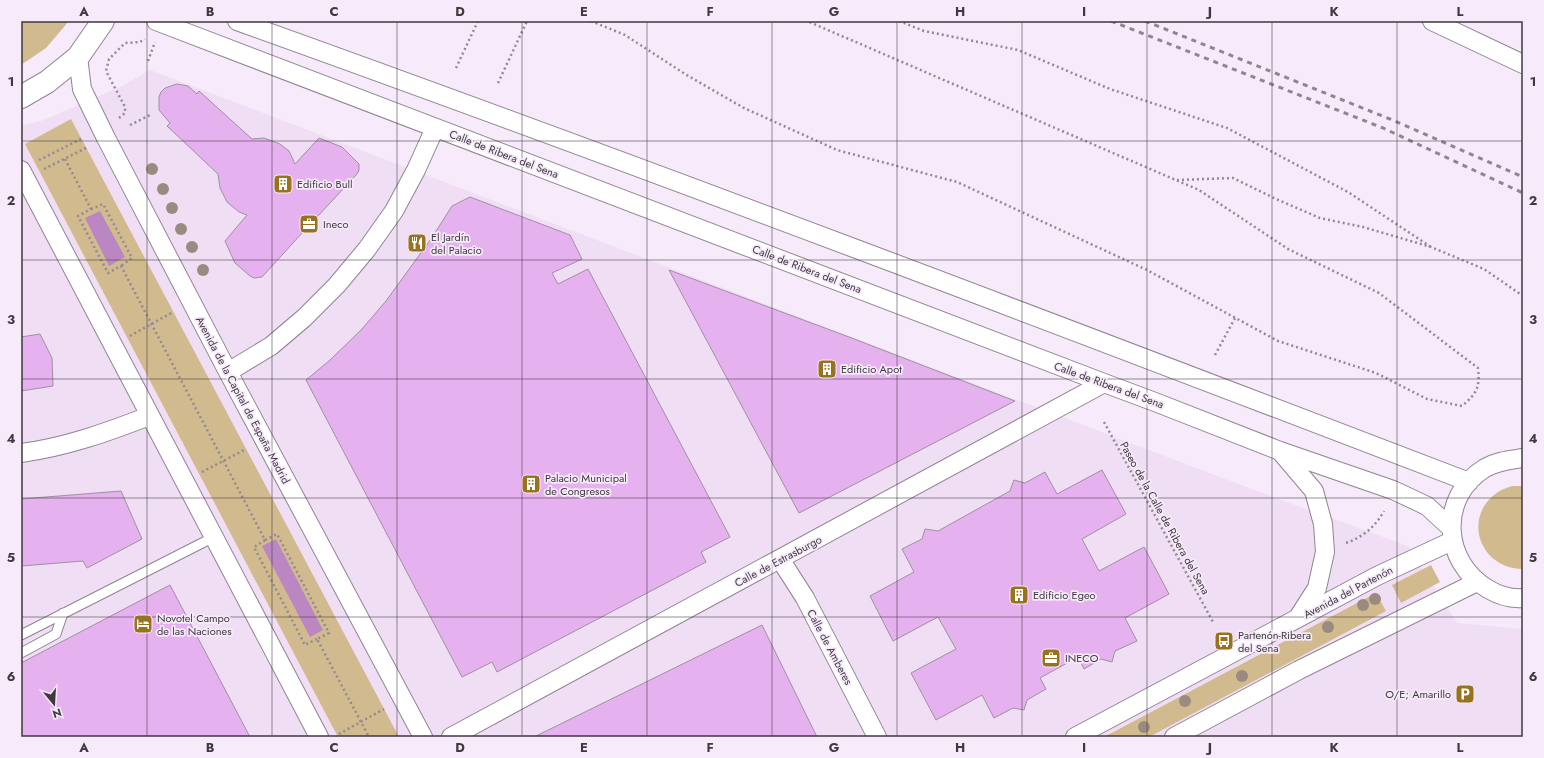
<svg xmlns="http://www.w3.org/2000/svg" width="1544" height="758" font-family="Jost,sans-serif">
	<rect width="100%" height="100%" fill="#f7eafa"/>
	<path fill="#f0def4" d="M150,70L1270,496L1408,546L1457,623L1523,629V737H21V126L44,120L120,87Z"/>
	<path fill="#d1ba8e" d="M21,21H69L46,48L21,65Z
		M71,119L399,737H338L25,144Z
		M1512,486H1523V569C1480,569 1461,517 1498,492C1502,489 1507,488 1512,486Z
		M1431,565L1440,582L1401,603L1392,585Z
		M1376,593L1386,611L1149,737H1104Z"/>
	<path fill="#ba87c3" d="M100,211L125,257L109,266L85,218Z
		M276,539L323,630L310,637L262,546Z"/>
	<path fill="#e6b1ef" stroke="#9d919f" d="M177,84L188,86L197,94L199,91L252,139L264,138L280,144L289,151L295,164L319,138L342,147L359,164V170L357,174L317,217L315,216L313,218L318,222L308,233L303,229L301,230L303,232L262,277L254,278L250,276L235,263L225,241L247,215L239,212L227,202L220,188L218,174L167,126L170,123L159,110V97L161,92L165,88Z
		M470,197L570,235L582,259L552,273L558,284L588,269L730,537L701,552L706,562L497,672L492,662L462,677L306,380L329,361L362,329L386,301L431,239L452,206Z
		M669,270L849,337L1015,401L799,513Z
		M40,334L52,358L53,386L21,391V337Z
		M1102,470L1126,514L1082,539L1099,571L1144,547L1169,594L1125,618L1137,641L1115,651L1112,662L1101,659L1084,669L1078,657L1040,678L1046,689L1027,700L1024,710L1013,708L994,718L982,695L936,720L911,673L956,649L938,617L893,641L870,596L914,572L902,549L922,539L925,529L938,531L1010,491L1014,480L1025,483L1045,472L1057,494Z
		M121,491L142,539L87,568L83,561L21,566V499Z
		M170,585L250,737H21V663Z
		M762,625L817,737H534Z"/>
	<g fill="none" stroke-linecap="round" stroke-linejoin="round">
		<defs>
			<path id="service" d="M21,635L214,537
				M21,653L56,634L63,613"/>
			<path id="minor" d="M156,21L1104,383L1155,402L1280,451L1393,490L1427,506L1451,528
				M237,21C650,169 1059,325 1469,482
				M1432,21L1523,64
				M78,57L82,89L106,138L228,372L423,737
				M21,170L319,737
				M228,372L271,346L304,318L337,285L367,249L394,211L416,170L435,128
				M1280,451L1314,491L1323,524L1325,552L1317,588L1299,616
				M21,453C66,447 108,432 149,416
				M1523,458C1510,460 1497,461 1485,468C1438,497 1442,562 1488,589C1498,595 1511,599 1523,598
				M780,559L805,598L877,737
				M451,737L1104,383
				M1075,737L1377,576L1452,541
				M1174,737L1299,670L1477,582"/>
			<path id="tertiary" d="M21,97L47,82L78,57L103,21"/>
		</defs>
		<use href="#service" stroke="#908492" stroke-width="11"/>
		<use href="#minor" stroke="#908492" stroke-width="20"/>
		<use href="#tertiary" stroke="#908492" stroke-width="24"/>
		<path stroke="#928994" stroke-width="2.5" stroke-dasharray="2 3" stroke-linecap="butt" d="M591,21L625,35L685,74L744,108L837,150L957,182L1147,270L1278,341L1376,373L1427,399L1462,406C1477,393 1480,388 1478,368L1379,293L1288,249L1199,190L807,21
			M899,21L924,31L1018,50L1110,89L1227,128L1348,192L1431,247
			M148,61L155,42
			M456,68L478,21
			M498,83L527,21
			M119,118L125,113V107L106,71L109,59L125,43L140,42L145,39
			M130,125L150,115
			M65,159L91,209L78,216L108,273L121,266L265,540L277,534L329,633L317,639L369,737
			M39,160L83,138
			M44,169L88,147
			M1177,180L1233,178L1276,199L1320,218L1363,227L1431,247L1484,269L1523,296
			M91,209L103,204L132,258L121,266
			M130,336L173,312
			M1215,355L1235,318
			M1104,422L1213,622
			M202,472L246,449
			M265,540L254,547L305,645L317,639
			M1346,543C1363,537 1375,527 1384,511
			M339,734L384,709"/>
		<use href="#service" stroke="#fff" stroke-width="9"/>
		<use href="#minor" stroke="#fff" stroke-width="18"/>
		<use href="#tertiary" stroke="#fff" stroke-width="22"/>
		<path stroke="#8e8690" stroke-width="3" stroke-dasharray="5 5" stroke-linecap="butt" d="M1111,21L1383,128L1523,193
			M1145,21L1390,119L1523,177"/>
	</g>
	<g fill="#9a8b80">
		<circle cx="152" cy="169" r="6"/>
		<circle cx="163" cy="189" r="6"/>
		<circle cx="172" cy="208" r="6"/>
		<circle cx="181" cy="229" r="6"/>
		<circle cx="192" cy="247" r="6"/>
		<circle cx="203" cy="270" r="6"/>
		<circle cx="1375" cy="599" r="6"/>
		<circle cx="1363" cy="605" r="6"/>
		<circle cx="1328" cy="627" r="6"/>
		<circle cx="1242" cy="676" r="6"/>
		<circle cx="1185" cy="701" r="6"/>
		<circle cx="1144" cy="727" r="6"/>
	</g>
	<path fill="none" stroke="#3e393f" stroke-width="1" stroke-opacity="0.55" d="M147,21V737M272,21V737M397,21V737M522,21V737M647,21V737M772,21V737M897,21V737M1022,21V737M1147,21V737M1272,21V737M1397,21V737M21,141H1523M21,260H1523M21,379H1523M21,498H1523M21,617H1523"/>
	<defs>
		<symbol id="building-square" viewBox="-11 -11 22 22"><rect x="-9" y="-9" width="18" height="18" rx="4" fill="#98731d" stroke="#f7eafa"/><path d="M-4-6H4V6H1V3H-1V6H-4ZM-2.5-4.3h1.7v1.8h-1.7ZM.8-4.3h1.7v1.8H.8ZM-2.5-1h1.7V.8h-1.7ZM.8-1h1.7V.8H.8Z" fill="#fff"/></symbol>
		<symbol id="office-square" viewBox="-11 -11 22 22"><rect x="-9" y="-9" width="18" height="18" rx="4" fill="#98731d" stroke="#f7eafa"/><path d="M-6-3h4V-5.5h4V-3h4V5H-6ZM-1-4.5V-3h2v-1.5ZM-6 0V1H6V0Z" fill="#fff"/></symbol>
		<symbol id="restaurant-square" viewBox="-11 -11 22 22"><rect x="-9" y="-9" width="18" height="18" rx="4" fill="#98731d" stroke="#f7eafa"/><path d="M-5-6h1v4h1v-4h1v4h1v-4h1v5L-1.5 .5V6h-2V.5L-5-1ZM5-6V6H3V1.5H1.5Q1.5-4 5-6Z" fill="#fff"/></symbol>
		<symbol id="hotel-square" viewBox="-11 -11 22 22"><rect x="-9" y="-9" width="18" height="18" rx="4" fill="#98731d" stroke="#f7eafa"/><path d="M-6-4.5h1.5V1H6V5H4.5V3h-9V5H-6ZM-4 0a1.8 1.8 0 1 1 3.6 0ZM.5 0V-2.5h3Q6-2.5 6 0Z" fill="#fff"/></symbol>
		<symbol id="bus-square" viewBox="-11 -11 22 22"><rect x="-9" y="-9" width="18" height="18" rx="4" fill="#98731d" stroke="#f7eafa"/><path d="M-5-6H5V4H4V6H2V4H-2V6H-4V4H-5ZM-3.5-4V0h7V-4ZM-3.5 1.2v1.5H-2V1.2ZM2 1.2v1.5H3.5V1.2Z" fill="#fff"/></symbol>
		<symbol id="parking-square" viewBox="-11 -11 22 22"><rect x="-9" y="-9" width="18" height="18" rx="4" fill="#98731d" stroke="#f7eafa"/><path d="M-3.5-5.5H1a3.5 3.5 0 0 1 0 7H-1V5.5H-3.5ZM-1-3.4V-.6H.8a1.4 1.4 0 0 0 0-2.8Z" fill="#fff"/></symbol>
	</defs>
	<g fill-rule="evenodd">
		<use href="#building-square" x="272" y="173" width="22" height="22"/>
		<use href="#office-square" x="298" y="213" width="22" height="22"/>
		<use href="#restaurant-square" x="406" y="232" width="22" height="22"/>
		<use href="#building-square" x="816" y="358" width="22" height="22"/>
		<use href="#building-square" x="520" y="473" width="22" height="22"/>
		<use href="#building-square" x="1008" y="584" width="22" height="22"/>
		<use href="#hotel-square" x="132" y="613" width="22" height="22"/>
		<use href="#bus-square" x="1213" y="630" width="22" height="22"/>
		<use href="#office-square" x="1040" y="647" width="22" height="22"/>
		<use href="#parking-square" x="1454" y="683" width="22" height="22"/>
	</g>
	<g text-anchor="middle" stroke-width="3.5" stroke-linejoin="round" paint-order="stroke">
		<g font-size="11" fill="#3e393f" stroke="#f7eafa">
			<text transform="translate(504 154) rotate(21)" y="4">Calle de Ribera del Sena</text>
			<text transform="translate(807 269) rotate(21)" y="4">Calle de Ribera del Sena</text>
			<text transform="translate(1109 385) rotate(20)" y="4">Calle de Ribera del Sena</text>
			<text transform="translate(243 400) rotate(62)" y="4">Avenida de la Capital de España Madrid</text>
			<text transform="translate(1165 518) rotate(61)" y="4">Paseo de la Calle de Ribera del Sena</text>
			<text transform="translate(778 561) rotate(-28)" y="4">Calle de Estrasburgo</text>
			<text transform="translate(1348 592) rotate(-28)" y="4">Avenida del Partenón</text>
			<text transform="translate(830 647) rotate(62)" y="4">Calle de Amberes</text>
		</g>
		<g font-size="11" fill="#3e393f" stroke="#f7eafa" text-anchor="start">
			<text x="297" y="188">Edificio Bull</text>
			<text x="323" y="228">Ineco</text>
			<text x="431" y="241">El Jardín<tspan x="431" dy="13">del Palacio</tspan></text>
			<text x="841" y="373">Edificio Apot</text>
			<text x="545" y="482">Palacio Municipal<tspan x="545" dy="13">de Congresos</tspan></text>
			<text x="1033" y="599">Edificio Egeo</text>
			<text x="157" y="622">Novotel Campo<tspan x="157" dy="13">de las Naciones</tspan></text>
			<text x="1238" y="639">Partenón-Ribera<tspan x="1238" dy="13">del Sena</tspan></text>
			<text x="1065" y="662">INECO</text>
			<text x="1451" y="698" text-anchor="end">O/E; Amarillo</text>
		</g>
	</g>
	<rect width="1544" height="758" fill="none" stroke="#f7eafa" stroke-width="44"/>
	<g transform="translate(54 704) rotate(162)" stroke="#f7eafa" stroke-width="3" paint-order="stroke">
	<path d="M0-3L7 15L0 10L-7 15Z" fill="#3e393f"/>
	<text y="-6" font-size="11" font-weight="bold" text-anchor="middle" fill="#3e393f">N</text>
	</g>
	<rect x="22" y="22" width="1500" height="714" fill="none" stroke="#3e393f" stroke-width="1.5"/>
	<g font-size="13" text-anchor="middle" font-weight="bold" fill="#3e393f">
		<text x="84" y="16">A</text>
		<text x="210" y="16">B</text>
		<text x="334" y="16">C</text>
		<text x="460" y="16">D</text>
		<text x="584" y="16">E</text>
		<text x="710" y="16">F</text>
		<text x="834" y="16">G</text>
		<text x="960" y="16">H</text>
		<text x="1084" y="16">I</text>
		<text x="1210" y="16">J</text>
		<text x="1334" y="16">K</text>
		<text x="1460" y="16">L</text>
		<text x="11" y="86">1</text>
		<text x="1533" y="86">1</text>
		<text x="11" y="205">2</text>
		<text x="1533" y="205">2</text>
		<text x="11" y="324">3</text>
		<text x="1533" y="324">3</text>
		<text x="11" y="443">4</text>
		<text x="1533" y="443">4</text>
		<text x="11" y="562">5</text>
		<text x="1533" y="562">5</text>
		<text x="11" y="681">6</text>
		<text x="1533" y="681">6</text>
		<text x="84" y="752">A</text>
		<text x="210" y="752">B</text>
		<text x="334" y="752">C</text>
		<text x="460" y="752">D</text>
		<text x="584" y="752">E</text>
		<text x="710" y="752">F</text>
		<text x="834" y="752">G</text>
		<text x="960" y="752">H</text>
		<text x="1084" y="752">I</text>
		<text x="1210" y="752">J</text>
		<text x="1334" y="752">K</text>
		<text x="1460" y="752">L</text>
	</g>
</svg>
